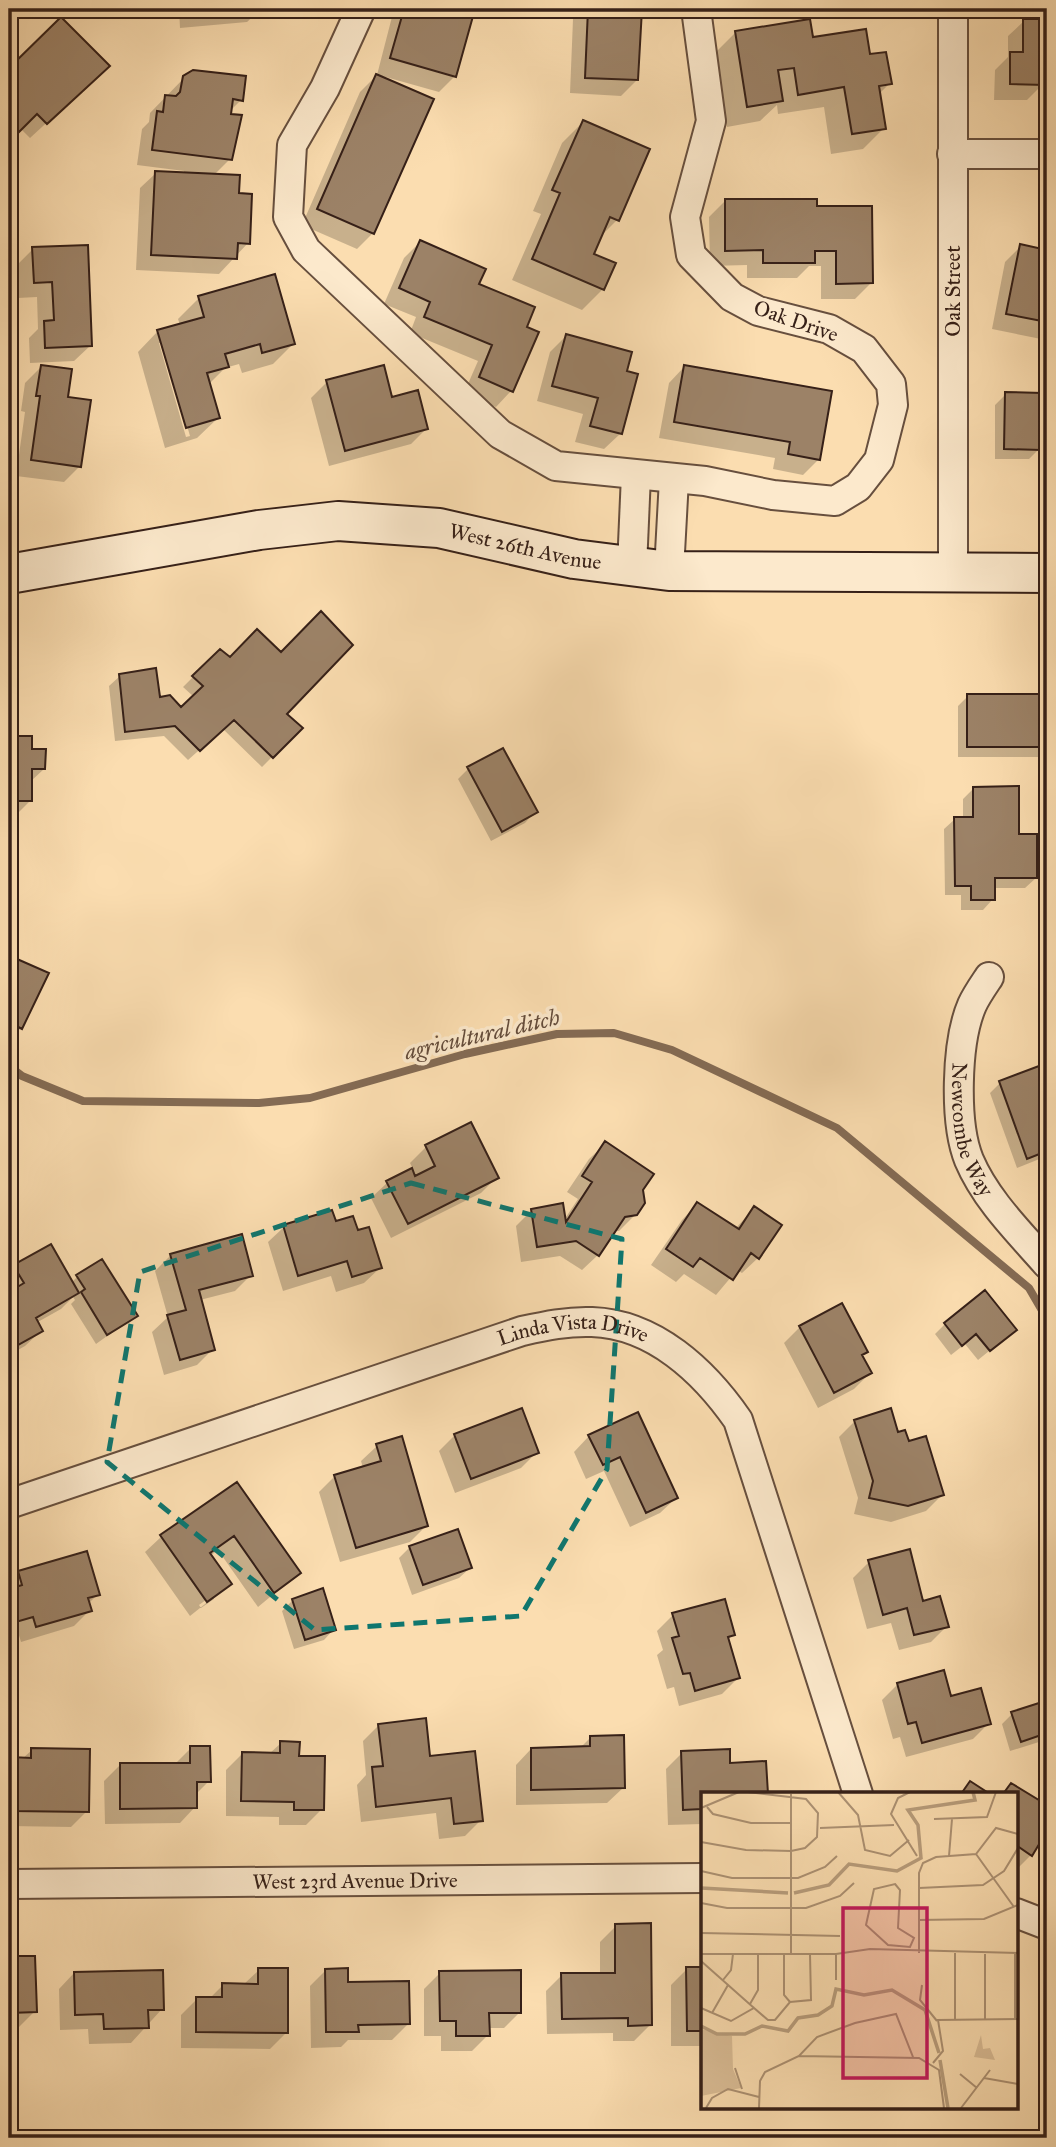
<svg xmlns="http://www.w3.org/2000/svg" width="1056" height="2147" font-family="'IM FELL Great Primer',serif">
	<rect width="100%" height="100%" fill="#fbddb0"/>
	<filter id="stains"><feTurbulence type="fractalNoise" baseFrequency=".00286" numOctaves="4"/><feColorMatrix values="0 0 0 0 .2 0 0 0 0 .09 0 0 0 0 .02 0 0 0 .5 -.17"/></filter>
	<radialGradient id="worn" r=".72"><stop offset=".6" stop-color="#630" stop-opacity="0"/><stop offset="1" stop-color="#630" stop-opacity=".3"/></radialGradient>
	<path fill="#0003" fill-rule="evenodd" d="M179,9H261L247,22L180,28Z
		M394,9H474L455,76L439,92L382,76L373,233L357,249L302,225L360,92L377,75Z
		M560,9H640L637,80L621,96L570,93L573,19L560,18Z
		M61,19L92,81L30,138L21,129L9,140V71Z
		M1024,21H1047V80H1043V84L1027,100H994L995,70L1008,57V36Z
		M736,32L812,39L869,56L890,83L878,95L884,128L863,149L831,154L824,107L778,114L777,105L760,121L727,127L715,53Z
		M185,77L241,100L229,112L230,159L214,175L237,195L248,243L219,274L136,270L140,188L156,173L184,174V171L137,165L142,129L149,122L150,113Z
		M583,122L617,220L598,239L591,255L603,289L582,310L512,280L541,214L533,211L562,143Z
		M725,201L815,208L871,283L855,299H821V266H809L797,278H747V265L710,266L709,217Z
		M420,242L477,285L524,328L511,391L496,407L464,393L478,361L410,333L416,317L384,304L404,258Z
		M1021,246L1047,252V333L1041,339L992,329L1005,262Z
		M33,249L90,346L74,361L30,363L29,338L38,329L37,297L18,298L17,265Z
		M199,298L293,344L273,364L242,373L239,364L225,368L209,384L218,418L197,438L165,448L138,352L158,331L180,325L178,319ZM159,343H163L190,436L186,437Z
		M566,336L625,372L636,375L620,434L604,449L575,442L583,414L537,401L550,352Z
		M41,367L80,466L64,482L16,476L25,412L21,411L25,383Z
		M684,367L819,459L803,475L773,469L775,458L659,438L669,383Z
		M327,382L391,399L426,429L411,444L329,466L311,398Z
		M1006,394L1040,442L1047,434V519H1039L1038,450L1029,459H995V405Z
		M9,450H10L9,488Z
		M230,660L301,728L262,767L223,729L188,760L164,736L115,741L109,686L120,676L181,709L194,697L183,687L193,677Z
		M968,696H1047V757H958V706Z
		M9,738H31L30,750L44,769L30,782V801L14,817L9,816Z
		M468,769L535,812L525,823L491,841L458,779Z
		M973,789L1018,836L1036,878L1025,888H993V899L983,910H961V895H945L944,829L955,819H963V799Z
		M18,961L21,1028L9,1040V970Z
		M1047,1064V1156L1017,1168L990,1093L1000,1083Z
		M470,1125L497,1177L481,1193L391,1238L371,1198L387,1183L413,1169L410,1163L426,1147Z
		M605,1144L641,1190L636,1214L619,1231H613L598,1255L582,1270L560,1256L521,1262L516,1226L532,1210L564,1220L578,1199L567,1192L589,1159Z
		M697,1204L736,1228L754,1208L758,1258L742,1273L737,1270L716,1295L684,1274L676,1282L651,1265L682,1220Z
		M335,1224L356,1233L380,1268L364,1283L336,1292L331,1276L283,1291L268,1242L284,1227Z
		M171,1255L251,1275L235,1291L200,1300L213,1349L197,1365L164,1375L152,1332L168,1317L155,1271Z
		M15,1266L71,1283L78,1276L135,1316L96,1344L71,1304L75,1300L73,1297L61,1309L36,1323L41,1331L25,1346L9,1355V1272Z
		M945,1324L1015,1330L978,1360L965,1344L951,1355L935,1334Z
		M800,1327L866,1352L861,1357L870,1373L854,1389L818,1408L784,1343Z
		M637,1414L676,1498L660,1513L630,1527L604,1471L586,1479L574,1452L589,1436Z
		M855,1421L897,1434L907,1443L942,1495L926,1511L891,1522L854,1514L858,1498L839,1437Z
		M455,1435L537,1452L521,1468L455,1493L439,1451Z
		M377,1446L426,1526L410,1542L340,1562L319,1492L335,1476L363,1468L361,1461Z
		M236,1484L299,1573L258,1607L218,1550L210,1556L230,1584L190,1616L145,1552L161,1537ZM214,1594V1599L201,1608L199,1605Z
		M410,1547L470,1568L459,1578L412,1595L399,1558Z
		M869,1562L947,1626L931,1642L899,1650L891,1623L867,1629L853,1578Z
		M19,1573L98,1594L88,1604L90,1610L74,1626L21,1642L18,1632L9,1634V1583Z
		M293,1600L334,1629L324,1640L294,1649L282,1611Z
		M673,1615L733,1635L727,1640L738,1678L722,1694L679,1706L674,1687L667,1689L657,1655L663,1650L657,1631Z
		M898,1684L950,1698L989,1723L973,1739L906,1757L900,1737L893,1739L882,1700Z
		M1041,1704L1047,1734L1039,1742L1010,1751L1002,1724L1012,1714Z
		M379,1725L429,1758L481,1820L465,1836L439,1839L436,1813L361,1822L357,1785L366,1775L363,1741Z
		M591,1737L623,1788L607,1803L516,1805V1765L531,1749L580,1748Z
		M281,1743L298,1758L322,1809L306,1825H279V1817L226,1816V1770L242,1754H269Z
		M191,1748L209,1781L195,1795V1807L180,1823L105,1824L104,1781L120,1765H174Z
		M32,1750L87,1811L71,1827L9,1826V1762L12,1759H22Z
		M682,1753L729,1764L702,1794V1824L668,1825L666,1769Z
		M1011,1785L1047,1807V1828L1031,1855L1016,1870V1794H1002Z
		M616,1926L650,2025L634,2041H613V2033L547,2034L546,1991L562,1975H600V1942Z
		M9,1958H34L35,2011L19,2027H9Z
		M687,1969H702V2046H671V1985Z
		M259,1970L286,2033L270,2049L181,2048V2015L197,1999H209L223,1985H243Z
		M326,1970L346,1984L408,2024L392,2040H348L341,2047L311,2048L310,1986Z
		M74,1973L162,2009L131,2043L89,2044L88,2029L60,2030L59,1989Z
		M440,1973L520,2012L504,2028H488V2035L472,2051H441V2036H424V1989Z
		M1047,2050V2087L1039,2059Z"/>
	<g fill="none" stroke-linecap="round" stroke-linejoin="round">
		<path stroke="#846b54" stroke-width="8" d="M9,1066L22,1076L83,1101L259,1103L310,1098L465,1054L557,1034L614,1033L672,1050L837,1128L1029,1288L1047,1319"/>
	</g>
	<path fill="#9c8267" stroke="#362018" stroke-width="2" d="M404,9H475L456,77L390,58Z
		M588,9H642L638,80L585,78Z
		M61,17L110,66L47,124L37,114L19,132L9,122V68Z
		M810,19L813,37L866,29L870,54L886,52L892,84L879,86L886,129L852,134L844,87L798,95L794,68L778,70L783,101L747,107L735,31Z
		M1023,19H1047L1045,85L1010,84V52H1023Z
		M193,70L246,76L243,101L233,99L231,114L242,115L232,160L152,150L157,111L163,112L165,95L176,96L180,92L183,76Z
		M376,74L434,99L374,234L317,209Z
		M583,120L650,149L619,221L610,217L594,254L616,263L604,290L532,259L560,193L552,190Z
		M155,171L240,175L239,193L252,194L250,244L238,243L237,259L151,255Z
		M725,199H817V206H872L873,283L836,284V251H815V263H763V250L725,251Z
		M420,240L486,269L479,284L535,307L527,327L539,332L513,392L479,377L492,345L424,317L430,302L399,288Z
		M1020,244L1047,250V322L1006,314Z
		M88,245L92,346L45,348L44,321L54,320L52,282L34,283L32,247Z
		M275,274L295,344L262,353L260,344L225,354L229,367L207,373L220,418L186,428L157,330L204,317L198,296Z
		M566,334L632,352L627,371L638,374L622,434L590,426L598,398L552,386Z
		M41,365L72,369L68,397L91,400L81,467L31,460L40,396H36Z
		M384,365L392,397L418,390L428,429L345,451L326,380Z
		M684,365L832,391L820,460L788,454L790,442L674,422Z
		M1005,392L1042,393L1041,450L1004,449Z
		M321,611L353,645L287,714L303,728L273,758L234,720L200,751L175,726L125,732L119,674L156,668L160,697L170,695L181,707L203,686L192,676L220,649L230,657L257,629L281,652Z
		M967,694H1047V747H967Z
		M9,736H32V749H46L45,769H32V801H9Z
		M503,748L538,812L502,832L467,767Z
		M1019,786V834H1037V878H995V900H971V886H955L954,817H973V787Z
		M9,828H16L15,895H9Z
		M17,959L49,973L22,1029L9,1022V976Z
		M1047,1063V1151L1027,1159L999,1081Z
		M471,1122L499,1178L408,1224L386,1181L412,1168L415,1176L435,1166L425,1145Z
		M605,1141L654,1174L643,1190L645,1203L637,1215L625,1217L599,1256L576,1241L537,1247L531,1209L563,1203L566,1222L592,1182L582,1176Z
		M697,1202L739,1229L754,1206L782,1225L759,1259L751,1253L733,1280L700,1258L693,1267L666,1249Z
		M332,1210L336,1221L353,1216L358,1230L369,1227L382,1268L352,1277L347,1261L298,1276L283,1225Z
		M242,1234L253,1276L199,1290L215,1350L180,1360L167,1315L186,1310L170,1254Z
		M51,1244L79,1293L36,1318L43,1331L9,1350V1292L24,1283L13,1265Z
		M102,1259L138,1316L107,1335L81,1292L85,1289L76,1275Z
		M985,1290L1017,1330L990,1351L976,1334L962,1346L944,1323Z
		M842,1303L868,1352L862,1355L872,1373L834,1393L799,1326Z
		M522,1408L539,1453L471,1479L454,1434Z
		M891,1408L898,1432L905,1430L909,1441L926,1436L944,1495L908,1506L869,1498L873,1481L854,1420Z
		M638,1412L678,1498L646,1513L620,1457L603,1465L588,1435Z
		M402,1436L428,1526L356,1548L334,1475L381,1461L376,1444Z
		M237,1482L301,1573L274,1593L234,1536L210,1553L232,1584L207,1602L160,1535Z
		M458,1529L472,1568L423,1585L409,1546Z
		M910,1549L923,1601L940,1596L949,1627L914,1635L907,1608L883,1615L868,1560Z
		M87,1551L100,1595L88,1598L92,1611L36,1627L33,1617L9,1624V1589L22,1585L18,1571Z
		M323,1588L336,1630L305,1640L292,1599Z
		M725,1599L735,1635L728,1637L740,1678L695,1691L690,1673L683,1674L672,1638L679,1636L672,1613Z
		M944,1670L951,1696L981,1688L991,1724L922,1743L916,1722L908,1724L897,1683Z
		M1042,1702L1047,1718V1733L1021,1742L1011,1712Z
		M426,1718L430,1756L475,1751L483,1821L454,1824L451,1798L376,1807L372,1767L383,1766L378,1724Z
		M624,1735L625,1788L531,1790V1748L590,1746V1736Z
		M280,1741L300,1742L299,1756H325L324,1810H294V1802L241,1801L242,1752L280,1753Z
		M190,1746H210L211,1782H197V1808L120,1809V1763H190Z
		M31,1748L90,1749L89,1812L11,1811V1757L31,1758Z
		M730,1749V1763L766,1761L768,1794H702V1809L683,1810L681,1751Z
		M970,1781L990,1794H961Z
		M1011,1783L1047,1805V1831L1032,1856L1016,1845V1794H1003Z
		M651,1923L652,2025L628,2026V2018L562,2019L561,1973H615V1924Z
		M9,1956H35L37,2012L9,2013Z
		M686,1967H702V2031H687Z
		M258,1968H288V2033L196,2032V1997H222V1983L258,1984Z
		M348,1968V1982L409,1981L410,2024L358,2025L359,2032H326L325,1969Z
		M163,1970L164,2010H148L149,2028L104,2029L103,2014L75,2015L74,1972Z
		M521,1970V2013H489L490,2036H456V2021H440L439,1971Z"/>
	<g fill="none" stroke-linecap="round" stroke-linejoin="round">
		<defs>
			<g id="street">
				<path d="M361,9L325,88L292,145L288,217L306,250L500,434L556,466L705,481L773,495L835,501L858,487L879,460L893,405L891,384L864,349L829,329L758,311L732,297L691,255L685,217L711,121L696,9"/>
				<path d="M953,9V573"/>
				<path d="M952,154H1047"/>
				<path d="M632,567L636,475"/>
				<path d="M669,571L674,479"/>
				<path id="s1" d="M989,977C983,986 976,996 972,1005C956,1042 954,1123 969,1160C986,1200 1019,1232 1047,1264"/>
				<path id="s2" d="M9,1504L522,1331C545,1326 568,1321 592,1322C654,1324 704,1371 738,1420L858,1794"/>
				<path id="s3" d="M9,1884L702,1878"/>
				<path d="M1016,1913L1047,1925"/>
			</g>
			<g id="secondary">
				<path id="s4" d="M9,574L259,530L338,521L439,528L574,559L669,571L1047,573"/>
			</g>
		</defs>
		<use href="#street" stroke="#674f3e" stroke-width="32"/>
		<use href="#secondary" stroke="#362018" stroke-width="42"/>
		<use href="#street" stroke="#fce9cc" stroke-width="28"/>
		<use href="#secondary" stroke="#fce9cc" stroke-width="38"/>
	</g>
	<path fill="none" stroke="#0f766e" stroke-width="5" stroke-dasharray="14 9" stroke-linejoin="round" d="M411,1183L622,1239L607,1469L521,1616L315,1630L107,1462L140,1272Z"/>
	<g text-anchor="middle" stroke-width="7" stroke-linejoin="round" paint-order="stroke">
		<g font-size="21" fill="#362018" stroke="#fce9cc">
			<text transform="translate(953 291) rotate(-90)" y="7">Oak Street</text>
			<text transform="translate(796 321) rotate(19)" y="7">Oak Drive</text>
			<text dy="7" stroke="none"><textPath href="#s4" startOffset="523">West 26th Avenue</textPath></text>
			<text dy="7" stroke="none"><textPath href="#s1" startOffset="161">Newcombe Way</textPath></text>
			<text dy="7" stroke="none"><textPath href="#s2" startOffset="593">Linda Vista Drive</textPath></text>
			<text dy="7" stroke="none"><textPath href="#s3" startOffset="346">West 23rd Avenue Drive</textPath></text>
		</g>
		<g font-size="23" font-style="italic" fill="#644c3b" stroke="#fce9cc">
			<text transform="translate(482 1034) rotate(-13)" y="8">agricultural ditch</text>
		</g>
	</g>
	<g transform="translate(701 1792)">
		<rect width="317" height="317" fill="#fbddb0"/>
		<path d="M0,237L31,244L32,277L40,296L0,304ZM280,243L282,257L289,256L294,268L273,265Z" fill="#dabd96"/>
		<path fill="none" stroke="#b89d7c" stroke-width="3.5" d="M0,96L87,101M93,101L128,93L148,72L196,79L220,66L217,33L207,18L274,8L272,0M0,234L16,242H44L61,234L87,239L97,226L117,223L131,214L135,197L163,203L191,198L224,218L238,261M239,268L247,316"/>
		<path fill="none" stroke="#ac9173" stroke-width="2" d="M137,0L157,23L164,58L189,64L208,48M209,0L197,6L190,22L216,64M90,2V162M6,15L12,22L50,31H90M0,16L38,0M233,27L286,25L295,0M119,36L193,33M0,50L45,58L90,59L104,56L116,45L117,21L105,7L47,0M275,62L313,115M248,64L251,27M0,79L31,86H97L124,75L136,64M194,92L199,98L197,136L213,146L209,155L187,153L165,133L173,97ZM218,96L282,93L303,79L317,56M0,111L26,116H105L139,104L153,91M218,128L283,127L317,113M0,141L139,144M218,161V81L222,71L235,65L275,62L295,36L317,42M254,161V227M314,161V227M0,162H135L169,157L317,161M83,162V203L89,210M135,162V188M0,169L53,216M22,188L30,178L32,162M221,193L219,208L236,229M49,212L57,198V162M0,216L30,229L53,216L67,228H74L89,210L110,208L109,162M11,221L27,193M284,227V162M98,264L218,266L238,278L243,316M232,271L242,259L237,228L317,227M34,276L41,297M259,282L276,296M283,286L317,292M5,316L11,306L27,297L58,305M58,316L59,289L64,280L98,264L116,245L154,231L195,222L212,265M260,316L289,278"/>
		<path fill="#c2185b" fill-opacity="0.15" stroke="#c2185b" stroke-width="3.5" d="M142,116H226V286H142Z"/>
		<rect width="317" height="317" fill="none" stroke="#362018" stroke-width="3.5"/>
	</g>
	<rect width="1056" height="2147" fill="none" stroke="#fbddb0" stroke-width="35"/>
	<rect x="10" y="10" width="1035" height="2126" fill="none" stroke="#362018" stroke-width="3.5"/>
	<rect x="18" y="18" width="1021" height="2112" fill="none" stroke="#362018" stroke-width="2"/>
	<rect width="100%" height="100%" filter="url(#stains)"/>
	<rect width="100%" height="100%" fill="url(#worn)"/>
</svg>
